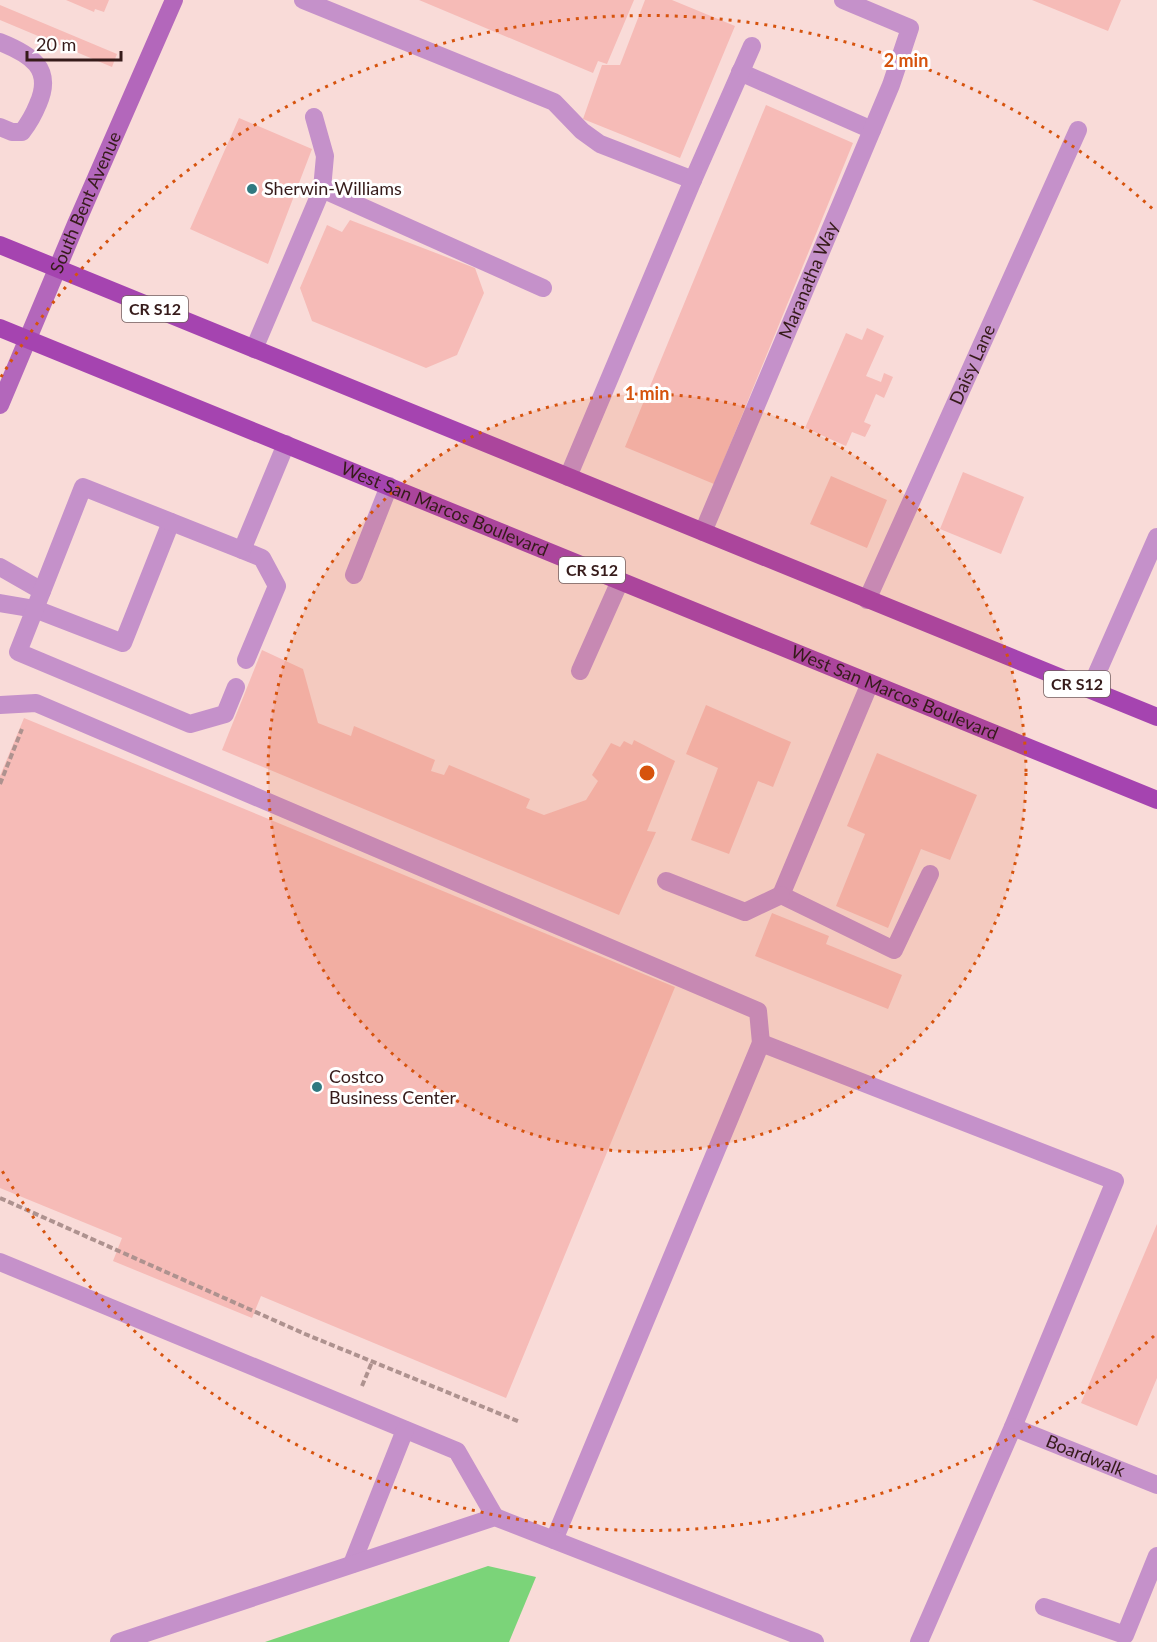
<svg xmlns="http://www.w3.org/2000/svg" width="1157" height="1642" font-family="Lato,sans-serif">
	<rect width="100%" height="100%" fill="#f9dbd8"/>
	<path fill="#7bd479" d="M488,1566L536,1577L509,1642H265Z"/>
	<path fill="#f6bbb7" d="M66,0H109L104,12L95,9L94,12Z
		M419,0H634L607,64L598,61L593,73Z
		M645,0H672L735,26L680,158L583,119L602,65H620Z
		M1032,0H1121L1108,31Z
		M0,5L117,54L112,67L0,20Z
		M766,105L853,143L714,484L625,447Z
		M239,118L312,149L268,264L190,229Z
		M350,220L475,268L484,293L457,355L426,368L312,321L300,288L327,225L342,232Z
		M867,328L884,336L866,376L881,382L884,373L893,377L884,398L876,394L864,422L871,425L865,437L852,432L846,446L805,428L846,333L862,340Z
		M963,472L1024,497L1001,554L940,529Z
		M831,476L887,500L867,548L810,524Z
		M262,650L303,669L318,723L351,736L354,726L435,760L431,771L444,775L449,765L530,799L526,808L544,815L586,800L598,781L592,775L611,743L620,747L624,741L632,745L634,740L675,761L647,831L656,832L619,915L222,750Z
		M706,705L791,742L773,787L758,781L729,854L691,840L718,768L686,754Z
		M24,718L675,987L506,1398L261,1296L252,1318L113,1261L122,1238L0,1188V776Z
		M877,753L977,795L950,860L921,849L888,928L836,906L865,834L847,826Z
		M772,913L829,936L826,944L902,975L888,1009L755,956Z
		M1157,1224V1378L1137,1426L1081,1403Z"/>
	<g fill="none" stroke-linecap="round" stroke-linejoin="round">
		<path stroke="#ae928f" stroke-width="4" stroke-dasharray="6 3" stroke-linecap="butt" d="M0,784L22,729
			M0,1198L305,1334L520,1422
			M362,1386L372,1362"/>
		<g stroke="#c591ca" stroke-width="18">
			<path d="M303,0L554,102L582,131L600,144L693,180"/>
			<path d="M0,42C30,54 54,68 38,104C34,114 29,123 22,132H12L0,127"/>
			<path d="M740,72L872,130"/>
			<path d="M322,189L543,288"/>
			<path d="M254,349L322,189L325,156L314,117"/>
			<path d="M568,477L693,180L752,46"/>
			<path d="M242,550L262,558L277,586L246,660"/>
			<path d="M0,567L42,591"/>
			<path d="M354,575L389,486"/>
			<path id="s1" d="M867,600L1078,130"/>
			<path d="M0,603L35,609L123,643L171,522"/>
			<path d="M580,671L620,581"/>
			<path d="M870,683L781,895L894,950L930,874"/>
			<path d="M236,687L225,714L190,724L18,652L83,487L242,550L286,444"/>
			<path d="M0,705L36,703L758,1011L761,1043"/>
			<path d="M666,881L745,912L781,895"/>
			<path d="M0,1262L457,1451L495,1517"/>
			<path d="M554,1540L761,1043L1115,1181L1013,1427L919,1642"/>
			<path d="M352,1564L405,1430"/>
			<path d="M1044,1607L1125,1635L1157,1556"/>
			<path d="M119,1642L495,1517L815,1642"/>
		</g>
		<g stroke="#c591ca" stroke-width="18">
			<path id="s2" d="M703,532L891,85L910,28L843,0"/>
			<path d="M1090,689L1157,537"/>
			<path id="s3" d="M1013,1427L1157,1485"/>
		</g>
		<path stroke="#b367bb" stroke-width="18" id="s4" d="M0,405L76,224L174,0"/>
		<g stroke="#a544b0" stroke-width="18">
			<path d="M0,245L1157,717"/>
			<path id="s5" d="M0,328L1157,800"/>
		</g>
	</g>
	<circle cx="647" cy="773" r="379" fill="#d6530d" fill-opacity=".12"/>
	<g fill="none" stroke="#d6530d" stroke-width="3" stroke-dasharray="3 6">
		<circle cx="647" cy="773" r="379"/>
		<path d="M1154 1336A758 758 0 0 1 1 1169M1 377A758 758 0 0 1 1154 210"/>
	</g>
	<g fill="#307980" stroke="#fff" stroke-width="2">
		<circle cx="252" cy="189" r="6"/>
		<circle cx="317" cy="1087" r="6"/>
	</g>
	<g text-anchor="middle" stroke-width="6" stroke-linejoin="round" paint-order="stroke">
		<g fill="#fff" stroke="#725f5f" stroke-width="1.5">
			<rect x="122" y="296" width="66" height="26" rx="4.5"/>
			<rect x="559" y="557" width="66" height="26" rx="4.5"/>
			<rect x="1044" y="671" width="66" height="26" rx="4.5"/>
		</g>
		<g font-size="16" font-weight="bold" fill="#361b1a">
			<text x="155" y="315">CR S12</text>
			<text x="592" y="576">CR S12</text>
			<text x="1077" y="690">CR S12</text>
		</g>
		<g font-size="18" fill="#361b1a" stroke="#fff" text-anchor="start">
			<text x="264" y="195">Sherwin-Williams</text>
			<text x="329" y="1083">Costco<tspan x="329" dy="21">Business Center</tspan></text>
		</g>
		<g font-size="18" fill="#361b1a" stroke="#fff">
			<text dy="6" stroke="none"><textPath href="#s4" startOffset="220">South Bent Avenue</textPath></text>
			<text dy="6" stroke="none"><textPath href="#s2" startOffset="273">Maranatha Way</textPath></text>
			<text dy="6" stroke="none"><textPath href="#s1" startOffset="258">Daisy Lane</textPath></text>
			<text dy="6" stroke="none"><textPath href="#s5" startOffset="480">West San Marcos Boulevard</textPath></text>
			<text dy="6" stroke="none"><textPath href="#s5" startOffset="966">West San Marcos Boulevard</textPath></text>
			<text dy="6" stroke="none"><textPath href="#s3" startOffset="78">Boardwalk</textPath></text>
		</g>
	</g>
	<circle cx="647" cy="773" r="9" fill="#d6530d" stroke="#fff" stroke-width="3"/>
	<g font-size="18" text-anchor="middle" font-weight="bold" fill="#d6530d" stroke="#fff" stroke-width="6" stroke-linejoin="round" paint-order="stroke">
		<text x="906" y="67">2 min</text>
		<text x="647" y="400">1 min</text>
	</g>
	<path d="M27 51v9h94v-9" fill="none" stroke="#361b1a" stroke-width="3"/>
	<text x="36" y="51" font-size="18" fill="#361b1a" stroke="#ffffff" stroke-width="4.5" paint-order="stroke">20 m</text>
</svg>
